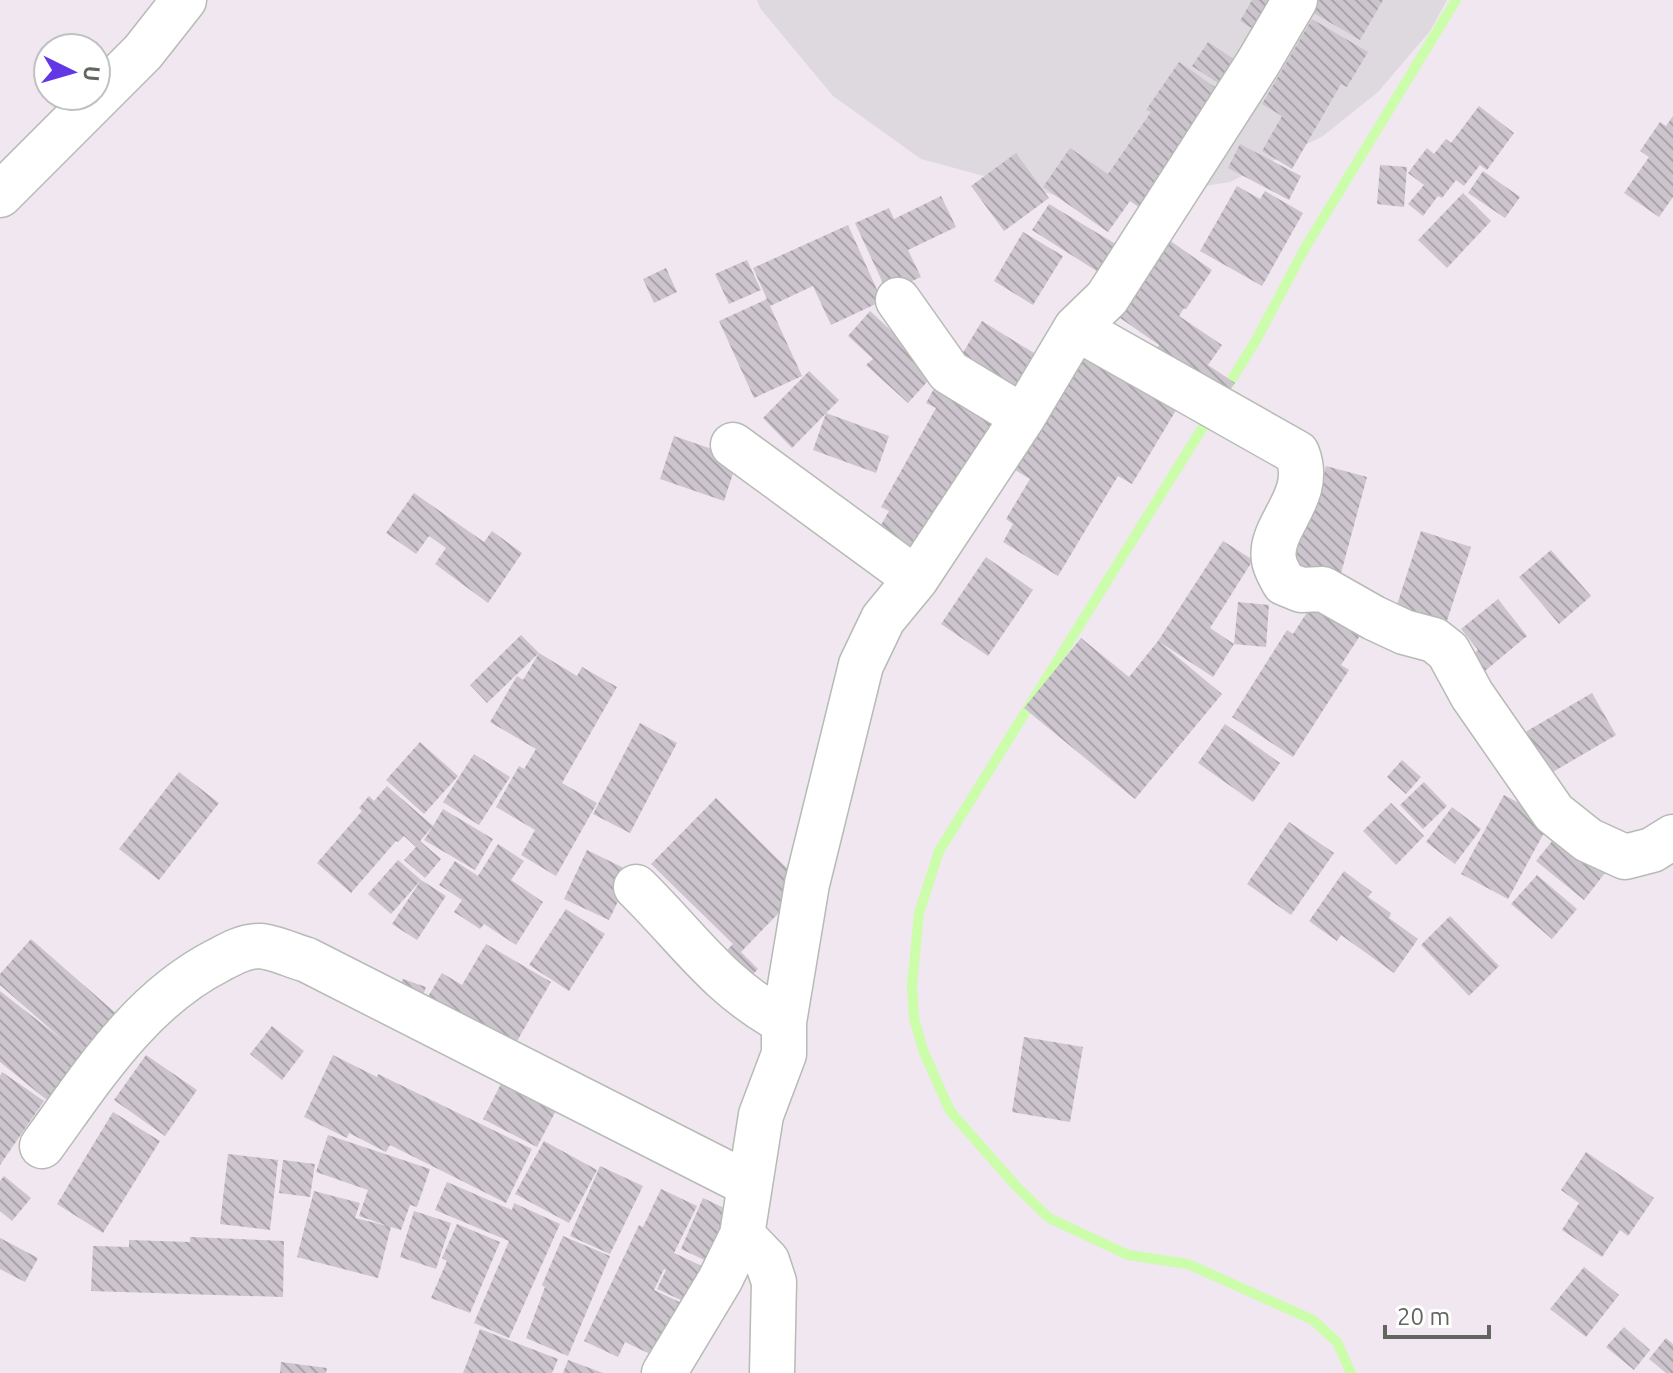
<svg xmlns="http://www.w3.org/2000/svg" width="1673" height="1373" font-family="Ubuntu,sans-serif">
	<defs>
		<pattern id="building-back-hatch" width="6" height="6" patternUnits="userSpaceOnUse" patternTransform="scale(2)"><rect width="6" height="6" fill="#ccc5ce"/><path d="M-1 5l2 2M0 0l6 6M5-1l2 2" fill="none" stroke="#a9a4aa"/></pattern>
	</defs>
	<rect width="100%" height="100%" fill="#f0e7f0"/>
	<path fill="#ded9df" d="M757,0H1447L1430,31L1378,92L1323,136L1230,182L1088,204L921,159L833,96L760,8Z"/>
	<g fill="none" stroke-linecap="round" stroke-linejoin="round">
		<path stroke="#cbfdaa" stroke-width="10" d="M1225,390L1255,342L1305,248L1456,0
			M1211,414L939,851L919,913L912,986L914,1018L923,1050L950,1111L1015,1185L1049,1218L1128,1255L1188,1264L1313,1320L1337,1342L1351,1373"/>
	</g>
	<path fill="url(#building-back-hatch)" d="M1252,0H1287L1265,36L1240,21Z
		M1319,0H1383L1360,40L1312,12Z
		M1312,19L1368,52L1347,87L1341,84L1292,169L1262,151L1282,116L1262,104Z
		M1208,42L1246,67L1230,91L1192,66Z
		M1179,62L1225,94L1143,210L1130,201L1108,232L1043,187L1070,148L1108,174L1151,112L1146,110Z
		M1479,106L1514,133L1487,170L1480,165L1464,186L1456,180L1442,198L1438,196L1423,216L1408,204L1424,185L1408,173L1427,148L1434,154L1446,139L1451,143Z
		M1673,116V197L1659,217L1624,193L1649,157L1640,151L1660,122L1666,126Z
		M1240,144L1301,176L1289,200L1228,168Z
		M1016,153L1049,198L1004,231L971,186Z
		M1380,165L1407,167L1404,207L1377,204Z
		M1483,171L1520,197L1505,218L1468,193Z
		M1237,186L1260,199L1265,191L1303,213L1262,286L1200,251Z
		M1463,193L1491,221L1447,268L1418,240Z
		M941,196L956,227L908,250L921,277L887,292L855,223L889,208L894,219Z
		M1049,204L1124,249L1106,277L1032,230Z
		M848,225L882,301L831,325L813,286L770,306L802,376L754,398L719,321L767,299L753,268Z
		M1023,232L1063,256L1033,305L994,281Z
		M1169,240L1212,270L1186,309L1184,308L1179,316L1222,345L1208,365L1235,383L1220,403L1152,356L1159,345L1110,311Z
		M747,260L761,290L729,304L715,274Z
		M666,268L677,292L654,303L643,279Z
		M870,311L936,372L908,403L866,365L873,359L848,336Z
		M982,321L1047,361L1018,409L953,369Z
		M1090,346L1181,402L1132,484L1118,476L1058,576L1003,542L1013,524L1006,519L1030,479L1015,470Z
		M809,371L839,400L792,448L763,418Z
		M941,376L1014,417L911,565L871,543L889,511L881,507L936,408L926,403Z
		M826,413L889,436L876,473L813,450Z
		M674,436L738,458L724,501L660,479Z
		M1326,466L1367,477L1337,588L1286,574L1303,509L1314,512Z
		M414,493L484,542L492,531L522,553L488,603L435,564L446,548L429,536L416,554L386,533Z
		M1421,531L1471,547L1443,633L1393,617Z
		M1223,541L1253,560L1210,628L1234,644L1213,677L1158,641L1222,694L1135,799L1024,708L1081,638L1129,677L1158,641Z
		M1551,550L1591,596L1559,624L1519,577Z
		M986,557L1033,590L988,656L941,624Z
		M1317,597L1365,628L1341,665L1349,670L1293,757L1232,717L1287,630L1293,634Z
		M1498,599L1527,636L1473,681L1460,664L1478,650L1461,629Z
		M1238,602L1269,605L1266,647L1234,644Z
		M521,635L539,653L577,676L582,667L617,687L562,783L597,803L556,876L521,855L535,830L496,807L519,766L524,769L536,749L490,722L517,676L523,680L539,653L487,703L470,685Z
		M1592,693L1616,735L1546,776L1522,734Z
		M640,723L677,743L630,833L593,814Z
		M1225,724L1280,763L1253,802L1198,763Z
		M420,742L458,776L424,814L386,780Z
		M474,754L510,777L479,825L443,802Z
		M1402,760L1421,777L1406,794L1387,777Z
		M179,772L219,803L159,880L119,849Z
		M1424,782L1447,806L1423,829L1400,805Z
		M387,786L433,826L443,809L493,839L475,870L424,840L433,826L420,841L441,859L425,878L404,860L416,847L404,836L398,842L396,841L351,893L317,863L362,811L359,808L369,796L374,801Z
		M1504,795L1551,820L1508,899L1461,874Z
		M716,798L805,886L741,952L758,969L741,986L716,961L733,944L651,864Z
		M1391,803L1424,836L1396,865L1363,831Z
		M1452,807L1481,829L1455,864L1426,842Z
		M1289,822L1334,853L1291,915L1247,884Z
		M1562,829L1609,868L1584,900L1536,861Z
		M498,844L524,861L511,880L543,902L516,945L484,924L480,929L454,912L462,900L439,885L455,861L478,876Z
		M587,850L632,872L609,920L564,899Z
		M398,860L421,880L446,896L417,940L392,924L421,880L391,914L368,894Z
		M1344,871L1372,892L1368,897L1391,913L1389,918L1418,939L1394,973L1341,935L1337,941L1309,921Z
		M1537,875L1577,909L1552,939L1511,904Z
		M566,909L605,934L569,991L529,965Z
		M1450,916L1499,966L1469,996L1421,945Z
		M31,939L119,1016L48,1101L0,1062V991L64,1041L0,985V974Z
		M486,944L551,982L509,1055L423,1005L442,973L462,985Z
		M403,979L426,987L418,1008L395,998Z
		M272,1026L304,1051L282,1080L250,1054Z
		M1024,1037L1083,1047L1070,1122L1012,1112Z
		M146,1055L197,1090L165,1136L114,1100Z
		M333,1055L377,1077L378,1074L532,1149L506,1203L390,1145L386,1152L349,1133L347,1138L304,1117Z
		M2,1072L44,1101L0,1165V1076Z
		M505,1076L560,1103L537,1147L483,1119Z
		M113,1112L160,1141L103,1233L57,1204Z
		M328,1135L430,1169L417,1207L410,1205L401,1230L391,1227L378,1278L297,1257L314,1191L360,1203L355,1218L388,1226L359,1216L368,1190L316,1172Z
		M544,1141L597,1170L569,1223L515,1194Z
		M1586,1152L1654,1198L1628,1236L1620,1230L1602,1257L1562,1230L1579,1203L1561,1190Z
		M228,1154L278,1160L270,1230L220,1224Z
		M283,1160L315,1164L310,1197L279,1193Z
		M600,1166L643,1186L610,1254L570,1236Z
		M4,1176L31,1198L12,1221L0,1211V1181Z
		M447,1182L512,1210L514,1203L560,1224L509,1338L474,1323L509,1241L435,1210Z
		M661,1189L697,1206L674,1253L715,1272L698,1308L657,1289L666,1270L664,1269L654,1290L694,1309L669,1363L625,1342L618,1357L584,1341L639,1225L643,1227Z
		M703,1198L739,1215L717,1266L681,1249Z
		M414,1211L451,1223L436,1269L400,1257Z
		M457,1224L500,1242L470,1313L431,1298L447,1261L442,1258Z
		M563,1236L610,1256L568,1356L526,1338L545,1287L542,1285Z
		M190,1237L284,1241L283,1297L91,1291L93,1246L129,1247V1240L190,1242Z
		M0,1238L38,1258L25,1282L0,1269Z
		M1584,1267L1619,1295L1586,1337L1550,1309Z
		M1624,1327L1650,1350L1634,1370L1606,1347Z
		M480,1329L558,1359L552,1373H463Z
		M1666,1338L1673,1344V1373H1666L1649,1359Z
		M568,1360L603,1373H563Z
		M281,1362L327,1368L326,1373H280Z"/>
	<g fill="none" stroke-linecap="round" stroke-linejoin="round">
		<defs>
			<path id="minor" d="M0,195L143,52L184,0
				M898,300L949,372L1023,417
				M1076,328L1297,453C1315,497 1268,526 1274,560C1275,568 1281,577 1284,583L1301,590L1323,589L1374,618L1404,632L1434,640L1448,651L1472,695L1554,813L1588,840L1625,857L1652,850L1673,837
				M733,445L916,579
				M636,887C688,938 718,986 784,1022
				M42,1146C93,1076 140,1000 219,960C232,953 245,946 260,946C274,947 293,956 307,960L748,1184
				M742,1235L767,1261L774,1282L772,1373
				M664,1373L720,1280L742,1235L761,1115L784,1054V1022L807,884L861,665L883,619L916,579L1023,417L1076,328L1107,298L1258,63L1295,0"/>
		</defs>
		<use href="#minor" stroke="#b6bbb4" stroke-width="47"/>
		<use href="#minor" stroke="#fff" stroke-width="44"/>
	</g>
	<g transform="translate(72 72) rotate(95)"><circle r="38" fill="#ffffff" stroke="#c0c2bf" stroke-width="2"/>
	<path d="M0-6L14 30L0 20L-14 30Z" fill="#6137e6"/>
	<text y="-12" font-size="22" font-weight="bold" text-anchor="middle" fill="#61675e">U</text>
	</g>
	<path d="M1385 1325v12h104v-12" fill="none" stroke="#61675e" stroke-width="4"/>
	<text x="1397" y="1325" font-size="24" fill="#61675e" stroke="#ffffff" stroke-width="6" paint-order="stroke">20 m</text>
</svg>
